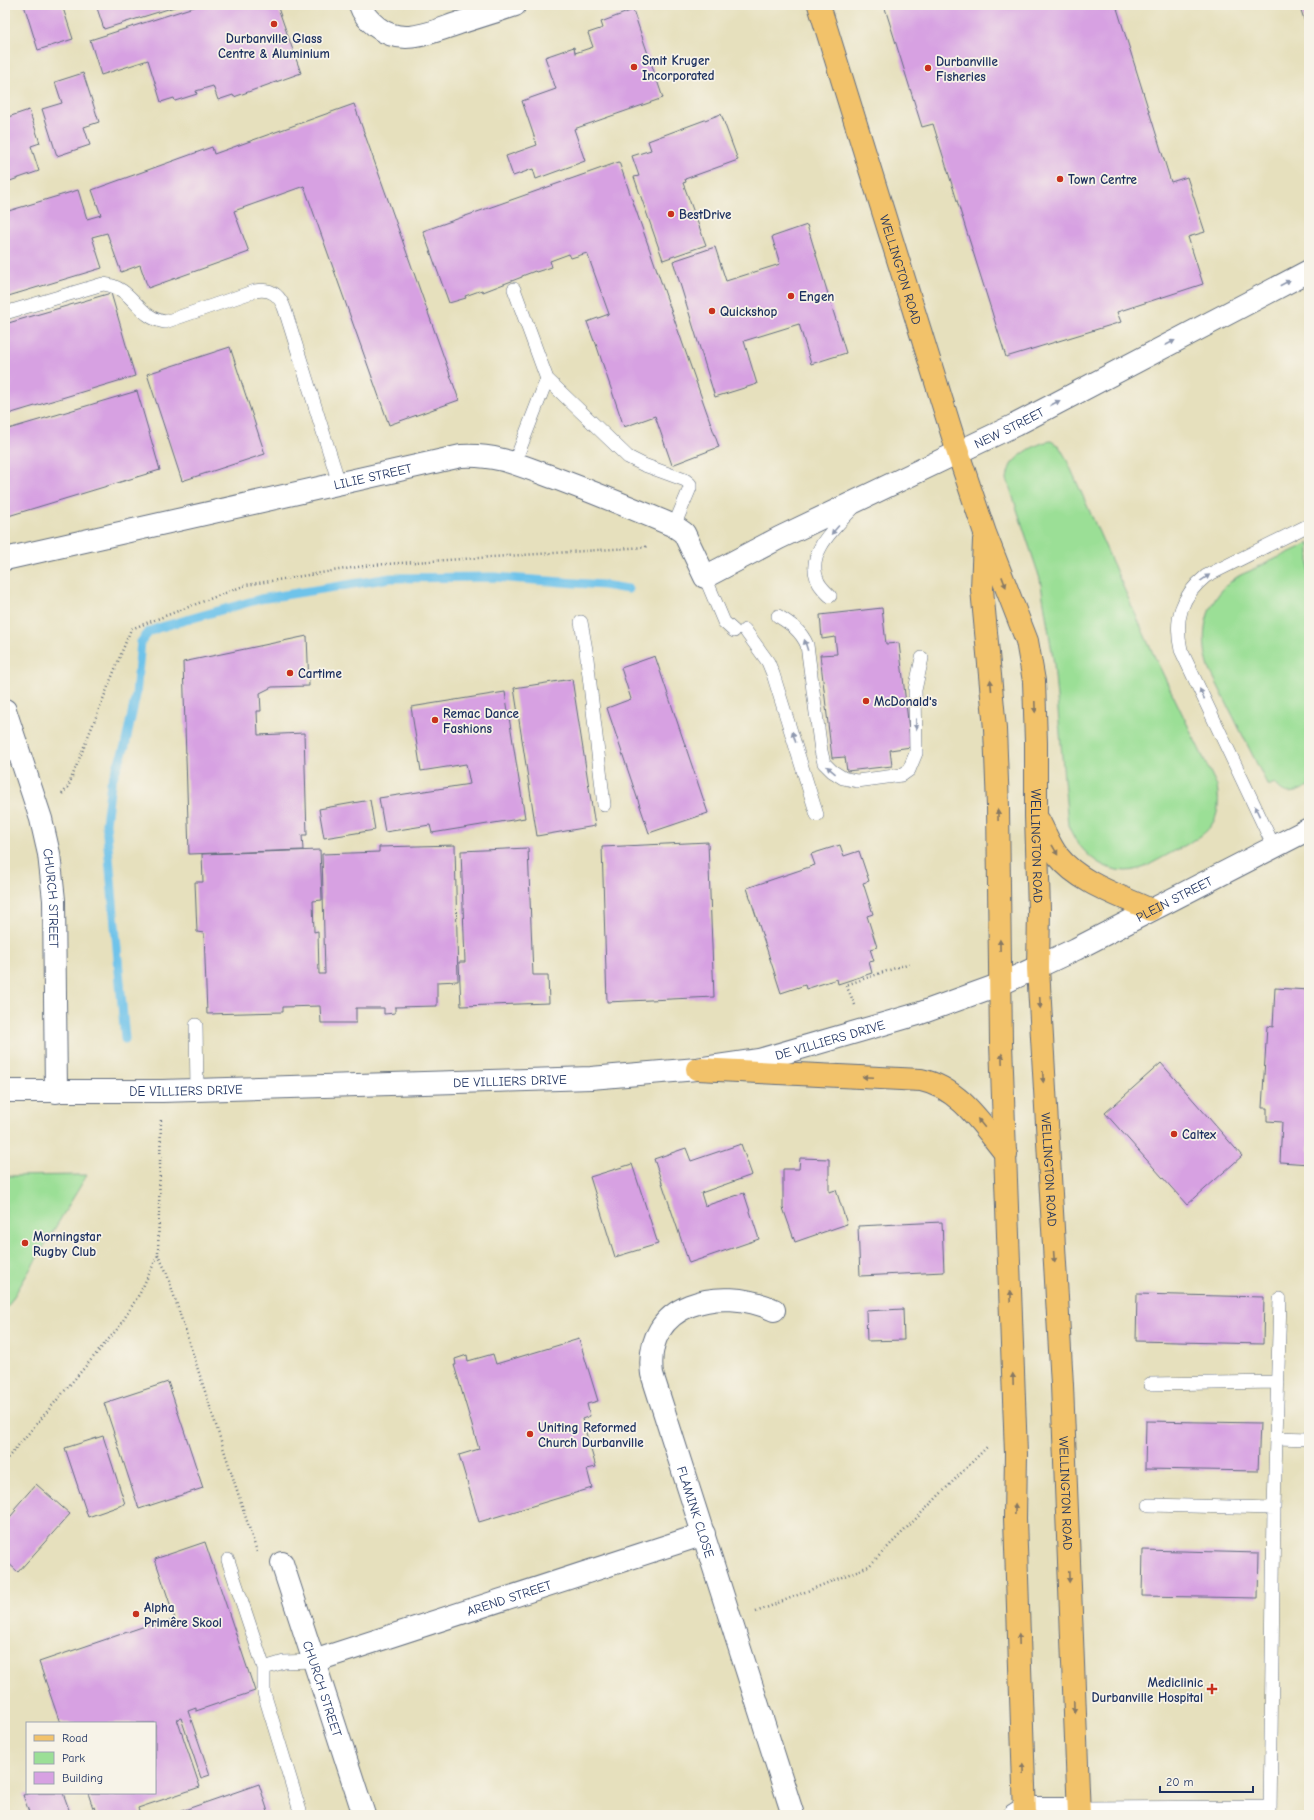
<svg xmlns="http://www.w3.org/2000/svg" width="1314" height="1820" font-family="'Comic Neue',sans-serif">
	<rect width="100%" height="100%" fill="#f7f3e8"/>
	<filter id="ink" filterUnits="userSpaceOnUse"><feTurbulence type="fractalNoise" baseFrequency=".025" numOctaves="2"/><feDisplacementMap in="SourceGraphic" scale="8" xChannelSelector="R" yChannelSelector="G"/><feConvolveMatrix kernelMatrix="1 2 1 2 8 2 1 2 1" color-interpolation-filters="sRGB"/></filter>
	<filter id="wash" filterUnits="userSpaceOnUse"><feTurbulence type="fractalNoise" baseFrequency=".012" numOctaves="4" result="noise"/><feDisplacementMap in="SourceGraphic" scale="16" xChannelSelector="R" yChannelSelector="G"/><feGaussianBlur stdDeviation="0.9" result="paint"/><feColorMatrix in="noise" values="0 0 0 0 0 0 0 0 0 0 0 0 0 0 0 0 0 1.4 0 .05"/><feComposite in="paint" operator="in"/></filter>
	<g filter="url(#wash)">
		<rect width="100%" height="100%" fill="#e6e0bd"/>
		<path fill="#9bdf96" stroke="#5b877a" d="M1051,441L1059,446L1066,458L1149,645L1217,786C1224,829 1202,836 1169,854C1161,858 1153,863 1145,867C1111,881 1080,855 1068,825L1054,664L1040,579L1007,479C1008,473 1009,466 1014,461C1022,453 1039,442 1051,441Z
			M1309,543V786C1295,793 1285,798 1275,783L1268,786L1209,668C1199,634 1204,602 1234,579C1240,574 1249,572 1256,568C1274,560 1291,551 1309,543Z
			M87,1175L5,1311V1176Z"/>
		<g fill="none" stroke-linecap="round" stroke-linejoin="round">
			<path stroke="#6ec3ea" stroke-width="9" d="M125,1039L106,823L111,783L125,746L136,695L141,642L149,632L158,628L260,599L390,578L495,577L603,585L628,589"/>
		</g>
		<g id="blocks">
			<path fill="#d7a1e2" d="M24,5H62L73,39L38,50Z
				M96,5H181L104,29Z
				M200,5H245L246,8L256,5H277L301,73L234,97L233,95L218,100L213,86L196,91L197,94L175,101L174,98L161,102L148,60L101,75L90,40Z
				M884,5H1116L1171,182L1187,177L1205,232L1188,237L1203,284L1117,312L1121,322L1006,357L933,124L922,127Z
				M1302,5H1309V35L1300,7L1303,6Z
				M633,10L663,98L574,129L585,161L536,179L533,169L513,176L506,156L537,145L522,101L556,89L545,57L574,47L575,53L593,47L588,33L603,28L601,22Z
				M83,73L99,122L84,127L90,145L57,156L42,109L62,103L55,82Z
				M354,104L459,400L389,425L304,186L234,211L249,252L148,288L140,265L121,272L107,233L92,237L102,268L5,297V212L78,190L87,219L101,215L92,190L212,147L214,154Z
				M29,110L40,143L31,146L39,171L7,182L5,176V118Z
				M721,114L738,160L685,179L686,182L683,183L706,245L663,260L634,177L639,176L632,156L651,150L648,141Z
				M619,162L719,447L672,465L655,416L624,427L595,341H594L587,322L609,314L587,253L571,258L569,254L550,261L552,267L536,272L535,271L522,276V277L483,292L482,290L465,296L466,298L449,303L423,231Z
				M807,225L846,353L811,364L799,324L744,341L757,384L715,397L673,261L715,247L726,281L780,264L772,237Z
				M111,293L135,376L5,415V324Z
				M230,347L265,454L182,481L147,374Z
				M137,391L160,470L5,517V430Z
				M882,608L886,644L899,643L911,747L890,750L892,766L847,771L845,757L832,758L820,655L837,654L835,637L822,639L820,615Z
				M307,636L309,686L272,687L260,693L261,711H257L258,735L304,733L307,835H302L303,850L189,854L183,662Z
				M655,656L708,813L649,833L607,708L631,699L621,668Z
				M572,679L595,826L537,836L514,688Z
				M505,692L525,818L432,833L430,825L385,832L379,798L470,784L466,764L421,771L411,707Z
				M370,800L375,830L324,838L319,809Z
				M708,842L714,997L607,1002L602,847Z
				M455,845L458,981L437,982V1006L395,1007V1013L384,1014V1008H356V1023H321L320,1006L283,1007V1012L207,1014L204,933L197,932L195,882H203L202,854L320,850L322,900L313,901L314,932L318,931L319,974H325L322,854L379,852V847Z
				M840,845L844,856L859,851L869,881L863,883L873,914L867,916L877,947L870,949L874,961L869,962L872,973L838,984L837,979L806,989L805,985L781,993L747,888L815,865L811,854Z
				M528,848L533,975H548L549,1003L461,1006L459,962H465L461,851Z
				M1275,988L1309,990V1164L1280,1162L1282,1122L1267,1121V1108H1262L1267,1026L1273,1027Z
				M1161,1063L1242,1156L1187,1205L1105,1113Z
				M741,1144L752,1175L701,1193L705,1206L744,1193L759,1239L689,1263L654,1159L686,1148L691,1161Z
				M800,1158L829,1159V1192L836,1190L847,1224L795,1242L783,1208V1169H799Z
				M632,1164L658,1244L615,1257L590,1177Z
				M942,1222L944,1272L860,1276L858,1226Z
				M1137,1294L1264,1297L1263,1344L1136,1341Z
				M903,1309L904,1340L867,1341L866,1311Z
				M579,1339L598,1401L587,1404L590,1416L582,1419L596,1467L587,1469L592,1488L479,1522L459,1455L479,1449L454,1365H456L455,1359L467,1355L468,1361L493,1354L496,1364Z
				M168,1382L203,1488L139,1509L104,1403Z
				M1146,1421L1260,1423L1258,1471L1145,1469Z
				M103,1436L125,1504L88,1517L65,1448Z
				M36,1484L70,1514L18,1572L5,1560V1523L16,1510L14,1509Z
				M205,1542L255,1691L196,1711V1708L188,1711L210,1775L201,1778L181,1718L177,1719L200,1787L138,1808L140,1815H98L95,1807L93,1808L88,1793H155V1723H60L39,1662L154,1623V1626L175,1619L155,1559Z
				M1143,1550L1259,1553L1258,1598L1142,1596Z
				M259,1784L269,1815H170Z
				M31,1793H63L71,1815H30L23,1795Z"/>
		</g>
	</g>
	<g filter="url(#ink)">
		<use href="#blocks" fill-opacity="0" stroke="#626d7f" stroke-width="1"/>
		<g fill="none" stroke-linecap="round" stroke-linejoin="round">
			<defs>
				<path id="service" d="M5,313L103,284C134,287 136,317 165,322L255,291C271,288 280,295 285,310L339,483
					M547,379L628,457L644,465L685,480L690,484V488L674,526
					M514,464L547,379L514,289
					M705,577L724,622L734,631
					M830,596C825,591 819,586 817,579C806,551 838,525 855,506
					M778,616C791,624 801,631 807,645L821,751L824,763L832,771L843,778L857,781L902,775L909,770L916,753L915,690L922,658
					M581,622L586,650L604,805
					M745,630L768,662L773,674L817,815
					M1274,847L1181,650C1174,619 1181,596 1206,576L1309,525
					M196,1025L197,1090
					M1150,1384L1278,1382
					M1276,1438L1309,1439
					M1149,1505L1274,1508
					M228,1560L264,1668V1693L300,1811
					M264,1668L284,1662L314,1661
					M1078,1808L1270,1807
					M1270,1815L1274,1508L1280,1299"/>
				<g id="minor">
					<path d="M360,5C363,14 369,21 377,27C402,47 432,32 459,23C478,17 497,11 515,5"/>
					<path id="s1" d="M5,559L461,456C498,454 521,466 555,478C595,493 635,509 674,526L684,533L705,577L779,538L1015,425L1309,271"/>
					<path id="s2" d="M5,710L41,819L49,854L54,900L56,1092"/>
					<path id="s3" d="M774,1310C721,1285 643,1302 652,1374L793,1815"/>
					<path id="s4" d="M282,1563L364,1815"/>
					<path id="s5" d="M314,1661L704,1534"/>
					<path d="M1014,1815L1025,1808H1078"/>
				</g>
				<g id="tertiary">
					<path id="s6" d="M5,1091H162L591,1078L697,1069L759,1060L918,1014L1001,984L1076,949L1309,829"/>
				</g>
				<g id="primary">
					<path id="s7" d="M819,5L958,453L985,533L1027,641L1034,681L1036,743V816L1039,910L1038,968L1062,1385L1079,1815"/>
					<path d="M984,540L982,589L995,729L998,807L1001,1043L1016,1454L1015,1518L1025,1815"/>
					<path d="M1039,821C1045,832 1050,846 1058,856C1079,883 1121,896 1151,910"/>
					<path d="M697,1069L921,1080C960,1088 982,1125 1006,1154"/>
				</g>
			</defs>
			<use href="#service" stroke="#626d7f" stroke-width="14"/>
			<use href="#minor" stroke="#626d7f" stroke-width="24"/>
			<use href="#tertiary" stroke="#626d7f" stroke-width="24"/>
			<use href="#primary" stroke="#626d7f" stroke-width="24"/>
			<path stroke="#626d7f" stroke-width="2.5" stroke-dasharray="1 3" stroke-linecap="butt" d="M62,794L68,787L131,629L246,585L370,565L645,547L647,545
				M855,1005L846,985L910,963
				M158,1255L166,1271L257,1552
				M5,1461L119,1327L140,1293L158,1255L161,1118
				M756,1612L869,1566L988,1446"/>
			<use href="#service" stroke="#fff" stroke-width="13"/>
			<use href="#minor" stroke="#fff" stroke-width="22"/>
			<use href="#tertiary" stroke="#fff" stroke-width="22"/>
			<use href="#primary" stroke="#f2c26a" stroke-width="22"/>
		</g>
		<defs><path id="oneway-solid" d="M-6-.8H1V-3.2L6.5 0L1 3.2V.8H-6Z"/></defs>
		<g fill="#8d97ae">
			<use href="#oneway-solid" transform="translate(1285 283) rotate(-28)"/>
			<use href="#oneway-solid" transform="translate(1170 343) rotate(-28)"/>
			<use href="#oneway-solid" transform="translate(1055 403) rotate(-28)"/>
			<use href="#oneway-solid" transform="translate(835 530) rotate(131)"/>
			<use href="#oneway-solid" transform="translate(1205 578) rotate(-34)"/>
			<use href="#oneway-solid" transform="translate(806 645) rotate(-107)"/>
			<use href="#oneway-solid" transform="translate(1202 694) rotate(-115)"/>
			<use href="#oneway-solid" transform="translate(916 724) rotate(88)"/>
			<use href="#oneway-solid" transform="translate(794 737) rotate(-107)"/>
			<use href="#oneway-solid" transform="translate(831 770) rotate(-140)"/>
			<use href="#oneway-solid" transform="translate(1257 811) rotate(-115)"/>
		</g>
		<g fill="#867864">
			<use href="#oneway-solid" transform="translate(1004 582) rotate(69)"/>
			<use href="#oneway-solid" transform="translate(991 685) rotate(-95)"/>
			<use href="#oneway-solid" transform="translate(1035 707) rotate(88)"/>
			<use href="#oneway-solid" transform="translate(998 815) rotate(-91)"/>
			<use href="#oneway-solid" transform="translate(1055 850) rotate(60)"/>
			<use href="#oneway-solid" transform="translate(1000 945) rotate(-91)"/>
			<use href="#oneway-solid" transform="translate(1040 1003) rotate(87)"/>
			<use href="#oneway-solid" transform="translate(1002 1059) rotate(-92)"/>
			<use href="#oneway-solid" transform="translate(868 1077) rotate(-177)"/>
			<use href="#oneway-solid" transform="translate(1043 1077) rotate(87)"/>
			<use href="#oneway-solid" transform="translate(981 1123) rotate(-129)"/>
			<use href="#oneway-solid" transform="translate(1054 1257) rotate(86)"/>
			<use href="#oneway-solid" transform="translate(1011 1296) rotate(-92)"/>
			<use href="#oneway-solid" transform="translate(1013 1379) rotate(-92)"/>
			<use href="#oneway-solid" transform="translate(1015 1509) rotate(-89)"/>
			<use href="#oneway-solid" transform="translate(1069 1577) rotate(88)"/>
			<use href="#oneway-solid" transform="translate(1019 1639) rotate(-92)"/>
			<use href="#oneway-solid" transform="translate(1074 1707) rotate(88)"/>
			<use href="#oneway-solid" transform="translate(1023 1769) rotate(-92)"/>
		</g>
	</g>
	<g fill="#c8321e" stroke="#f7f3e8" stroke-width="1.5">
		<circle cx="274" cy="24" r="4"/>
		<circle cx="634" cy="67" r="4"/>
		<circle cx="928" cy="68" r="4"/>
		<circle cx="1060" cy="179" r="4"/>
		<circle cx="671" cy="214" r="4"/>
		<circle cx="791" cy="296" r="4"/>
		<circle cx="712" cy="311" r="4"/>
		<circle cx="290" cy="673" r="4"/>
		<circle cx="866" cy="701" r="4"/>
		<circle cx="435" cy="720" r="4"/>
		<circle cx="1174" cy="1134" r="4"/>
		<circle cx="25" cy="1243" r="4"/>
		<circle cx="530" cy="1434" r="4"/>
		<circle cx="136" cy="1614" r="4"/>
		<path d="M1210 1683h4v4h4v4h-4v4h-4v-4h-4v-4h4z"/>
	</g>
	<g text-anchor="middle" stroke-width="3.5" stroke-linejoin="round" paint-order="stroke">
		<g font-size="13" font-weight="bold" fill="#1b2f5e" stroke="#f7f3e8" text-anchor="start">
			<text x="274" y="43" text-anchor="middle">Durbanville Glass<tspan x="274" dy="15">Centre &amp; Aluminium</tspan></text>
			<text x="642" y="65">Smit Kruger<tspan x="642" dy="15">Incorporated</tspan></text>
			<text x="936" y="66">Durbanville<tspan x="936" dy="15">Fisheries</tspan></text>
			<text x="1068" y="184">Town Centre</text>
			<text x="679" y="219">BestDrive</text>
			<text x="799" y="301">Engen</text>
			<text x="720" y="316">Quickshop</text>
			<text x="298" y="678">Cartime</text>
			<text x="874" y="706">McDonald's</text>
			<text x="443" y="718">Remac Dance<tspan x="443" dy="15">Fashions</tspan></text>
			<text x="1182" y="1139">Caltex</text>
			<text x="33" y="1241">Morningstar<tspan x="33" dy="15">Rugby Club</tspan></text>
			<text x="538" y="1432">Uniting Reformed<tspan x="538" dy="15">Church Durbanville</tspan></text>
			<text x="144" y="1612">Alpha<tspan x="144" dy="15">Primêre Skool</tspan></text>
			<text x="1203" y="1687" text-anchor="end">Mediclinic<tspan x="1203" dy="15">Durbanville Hospital</tspan></text>
		</g>
		<g font-size="13" fill="#1b2f5e" stroke="#f7f3e8">
			<text dy="5" stroke="none"><textPath href="#s7" startOffset="277">WELLINGTON ROAD</textPath></text>
			<text dy="5" stroke="none"><textPath href="#s1" startOffset="1093">NEW STREET</textPath></text>
			<text dy="5" stroke="none"><textPath href="#s1" startOffset="377">LILIE STREET</textPath></text>
			<text dy="5" stroke="none"><textPath href="#s7" startOffset="875">WELLINGTON ROAD</textPath></text>
			<text dy="5" stroke="none"><textPath href="#s2" startOffset="195">CHURCH STREET</textPath></text>
			<text dy="5" stroke="none"><textPath href="#s6" startOffset="1202">PLEIN STREET</textPath></text>
			<text dy="5" stroke="none"><textPath href="#s6" startOffset="829">DE VILLIERS DRIVE</textPath></text>
			<text dy="5" stroke="none"><textPath href="#s6" startOffset="505">DE VILLIERS DRIVE</textPath></text>
			<text dy="5" stroke="none"><textPath href="#s6" startOffset="181">DE VILLIERS DRIVE</textPath></text>
			<text dy="5" stroke="none"><textPath href="#s7" startOffset="1199">WELLINGTON ROAD</textPath></text>
			<text dy="5" stroke="none"><textPath href="#s7" startOffset="1523">WELLINGTON ROAD</textPath></text>
			<text dy="5" stroke="none"><textPath href="#s3" startOffset="316">FLAMINK CLOSE</textPath></text>
			<text dy="5" stroke="none"><textPath href="#s5" startOffset="205">AREND STREET</textPath></text>
			<text dy="5" stroke="none"><textPath href="#s4" startOffset="132">CHURCH STREET</textPath></text>
		</g>
	</g>
	<rect width="1314" height="1820" fill="none" stroke="#f7f3e8" stroke-width="20"/>
	<rect x="26" y="1722" width="130" height="72" fill="#f7f3e8" stroke="#9fa5b1"/>
	<rect x="34" y="1735" width="20" height="6" fill="#f2c26a" stroke="#9fa5b1"/>
	<text x="62" y="1742" font-size="12" fill="#1b2f5e">Road</text>
	<rect x="34" y="1752" width="20" height="12" fill="#9bdf96" stroke="#9fa5b1"/>
	<text x="62" y="1762" font-size="12" fill="#1b2f5e">Park</text>
	<rect x="34" y="1772" width="20" height="12" fill="#d7a1e2" stroke="#9fa5b1"/>
	<text x="62" y="1782" font-size="12" fill="#1b2f5e">Building</text>
	<path d="M1160 1786v6h93v-6" fill="none" stroke="#1b2f5e" stroke-width="2"/>
	<text x="1166" y="1786" font-size="12" fill="#1b2f5e" stroke="#f7f3e8" stroke-width="3" paint-order="stroke">20 m</text>
</svg>
